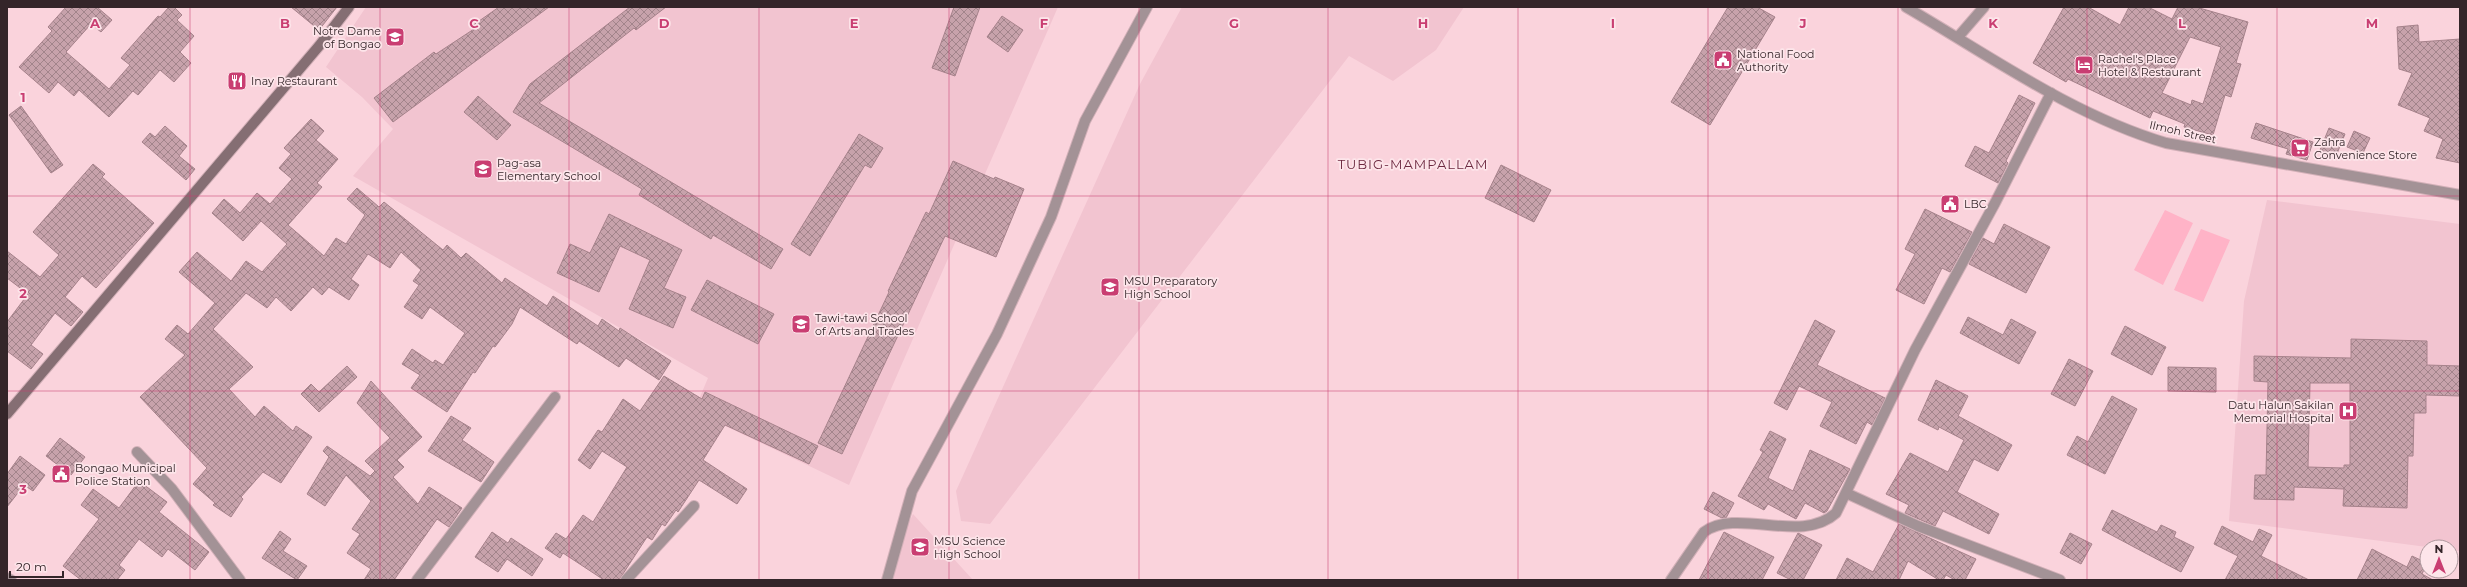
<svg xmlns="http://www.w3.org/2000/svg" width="2467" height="587" font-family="Montserrat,sans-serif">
	<defs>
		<pattern id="building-cross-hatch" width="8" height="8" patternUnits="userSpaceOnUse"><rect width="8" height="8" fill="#c7a2ab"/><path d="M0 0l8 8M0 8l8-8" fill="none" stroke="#a2848b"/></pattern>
	</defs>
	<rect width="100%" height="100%" fill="#fad3dc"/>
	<path fill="#f2c4d0" d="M366,7H1058L849,485L694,411L708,378L353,176L393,129L362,97L326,67Z
		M1182,7H1464L1436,50L1393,81L1349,56L990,524L961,521L956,491L1140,84Z
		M2267,200L2460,224V551L2451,550V547H2427L2229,521L2244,301Z
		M913,514L973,580H881Z"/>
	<path fill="#ffb3c7" d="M2165,210L2193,223L2163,285L2134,270Z
		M2201,229L2230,240L2203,302L2174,290Z"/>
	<path fill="url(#building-cross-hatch)" stroke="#a6828b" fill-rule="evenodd" d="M66,7H97L112,20L101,32L91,24L66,52L109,89L130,65L121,58L158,16L160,17L169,7H174L182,15L177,20L194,36L180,52L191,63L174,82L160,70L138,95L133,91L109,117L79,90L74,96L58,82L49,93L19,67L52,31L48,27Z
		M291,7H337L319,30Z
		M499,7H549L393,122L374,98L434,52L436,54L474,29L472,26Z
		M630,7H666L636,30L634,28L539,103L783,249L771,269L713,235L711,239L639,195L642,189L513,112L530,84Z
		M954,7H980L955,76L932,68Z
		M1728,7H1757L1775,17L1710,125L1671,102Z
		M2064,7H2088L2120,25L2129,7H2148L2172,19L2178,7H2196L2248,22L2236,63L2241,64L2231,97L2225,95L2213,135L2184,127L2185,124L2153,111L2150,118L2068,79L2066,82L2033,63ZM2190,37L2221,47L2203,104L2192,100L2191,105L2162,93Z
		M1002,16L1023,30L1008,52L987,37Z
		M2418,25L2419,42L2460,39V163L2436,158L2443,139L2424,131L2430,118L2398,105L2412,73L2399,69L2397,27Z
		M2019,95L2035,103L2006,161L2008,163L1998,183L1965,166L1975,146L1989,153Z
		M478,96L511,125L497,140L464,112Z
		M21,106L63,165L51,173L9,115Z
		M311,119L324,131L316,140L338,159L317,183L322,187L288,225L324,256L336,238L346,244L365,215L347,199L357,188L379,207L384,202L443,250L447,245L461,258L466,253L502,283L505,278L547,306L553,296L598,326L602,319L619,331L620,328L671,361L659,380L626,358L619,367L579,341L577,344L520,307L512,324L495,347L493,346L475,373L473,372L447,412L411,388L420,375L402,364L412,349L433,363L435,360L443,365L465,333L430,307L422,319L404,307L419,285L413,281L421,270L401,252L390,268L368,254L351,279L359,285L349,300L329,287L322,295L313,287L291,311L276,297L267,308L246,293L213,329L253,367L229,389L255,417L264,406L293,431L296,426L312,437L281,483L263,472L241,497L243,499L231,517L213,505L215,503L193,484L207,468L140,397L185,355L165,339L177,325L188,334L215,303L179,272L197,252L231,281L246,261L262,272L287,244L261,221L243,241L212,213L224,199L240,213L257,193L270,204L292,179L279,168L291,154L284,148Z
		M2256,123L2313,142L2307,160L2286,154L2288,149L2251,138Z
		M165,126L187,146L179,156L195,169L186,180L142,142L150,133L155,137Z
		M2329,128L2345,134L2336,156L2320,150Z
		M2354,131L2370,138L2363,153L2347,147Z
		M859,134L883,148L871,168L865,165L810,256L791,244Z
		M953,161L994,179L995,177L1024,189L996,257L945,236L842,454L818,443L889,292L888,291L926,212L929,214Z
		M93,164L105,174L102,177L154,223L96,288L82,276L65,297L83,312L71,326L55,313L31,345L43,354L31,369L7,351V322L28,294L7,278V251L40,277L59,255L33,232Z
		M1501,165L1551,190L1534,222L1485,198Z
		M1925,209L1972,232L1950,272L1942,268L1924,304L1896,290L1915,254L1905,249Z
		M609,214L682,250L664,288L686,297L673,328L629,309L650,260L620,246L599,292L557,273L570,244L590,253Z
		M2004,224L2050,247L2026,293L1969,264L1983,238L1994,244Z
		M707,280L774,314L758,344L691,310Z
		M1968,317L2003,335L2011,319L2036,332L2019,364L1960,333Z
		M1815,320L1835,331L1817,365L1885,398L1872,425L1867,422L1856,444L1820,426L1832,402L1799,386L1787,410L1774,403Z
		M2125,326L2166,347L2152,375L2111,354Z
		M2351,339L2427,341V365L2460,366V396L2426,395V413H2414L2413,456H2408L2407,508L2343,506L2344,489L2294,487V500L2254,499L2255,475H2266L2268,382L2254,381V356L2351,358ZM2310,383H2350V465H2344V468L2308,467Z
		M2069,359L2093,371L2075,406L2051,394Z
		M347,366L357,377L319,412L301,394L311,384L319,392Z
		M2168,367L2216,368V392L2168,391Z
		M664,376L702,399L705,392L818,446L809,464L725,425L703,460L747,489L737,504L699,480L678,512L676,510L665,526L662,524L652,540L647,537L619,580H604L563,553L560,558L545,548L556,533L566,539L583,515L593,522L627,467L602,451L590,469L578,460L598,430L602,432L623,399L640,411Z
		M1936,380L1968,396L1958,416L2012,445L1998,471L1974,459L1957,492L1999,514L1989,534L1943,511L1935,526L1921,520L1905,513L1909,505L1886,494L1910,453L1948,472L1964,440L1939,427L1938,430L1918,420Z
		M371,381L422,437L397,460L404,467L393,477L418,504L429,487L462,508L449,527L437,519L394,580H364L371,569L347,553L360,534L352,529L371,501L346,475L325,506L307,494L329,457L323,451L327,446L370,476L375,471L365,461L390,438L357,403Z
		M2112,396L2137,409L2105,474L2067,455L2077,436L2088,442Z
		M451,416L471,428L462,440L494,462L481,482L428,451Z
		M1770,431L1786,439L1768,478L1793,491L1810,450L1850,469L1827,511L1824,513L1805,503L1796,519L1768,504L1764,510L1738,496L1763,452L1760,450Z
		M60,438L85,457L71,475L46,456Z
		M20,456L45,475L33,491L24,485L7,507V474Z
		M139,481L167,502L159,512L209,552L195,570L168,549L162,557L139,539L119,565L125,570L117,580H81L63,566L99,519L81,505L93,489L119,508Z
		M1713,492L1734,503L1726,518H1722L1704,509Z
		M2112,510L2157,532L2161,525L2176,532L2174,537L2194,547L2181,572L2102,530Z
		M1899,524L1976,559L1965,580H1955L1946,575L1943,580H1939L1908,561L1899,580H1836L1847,558L1873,572Z
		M2222,526L2253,542L2259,529L2272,535L2261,556L2309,580H2225L2238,556L2214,544Z
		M280,531L291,539L283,551L307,566L297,580L262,558Z
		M492,532L508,543L511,538L543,559L532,576L507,559L498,572L475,557Z
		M1724,532L1774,557L1762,580H1699Z
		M1798,533L1822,545L1803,580H1791L1777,573Z
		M2070,533L2092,544L2081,564L2060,553Z
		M2372,549L2407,567L2412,556L2427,563L2422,574L2433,580H2357Z"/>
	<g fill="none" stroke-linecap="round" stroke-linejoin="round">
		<defs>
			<path id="minor" d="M1958,37L1984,7
				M137,452L172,489L240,580
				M1846,493L1918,526L2060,580
				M7,578L11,580
				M417,580L555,397
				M626,580L694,506
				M887,580L912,491L997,334L1051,217L1085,121L1147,7
				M1671,580L1704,532C1738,507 1801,545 1836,513L1915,350L1995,203L2051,93"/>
			<path id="tertiary" d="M1906,7C1990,56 2072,115 2166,143L2460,195"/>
			<path id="secondary" d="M7,414L319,46L349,7"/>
		</defs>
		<use href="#minor" stroke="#d2b0b8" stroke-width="12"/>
		<use href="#tertiary" stroke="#d2b0b8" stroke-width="12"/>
		<use href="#secondary" stroke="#d2b0b8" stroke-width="12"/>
		<use href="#minor" stroke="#a39296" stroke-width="10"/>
		<use href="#tertiary" stroke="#a39296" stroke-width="10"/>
		<use href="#secondary" stroke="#856e73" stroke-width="10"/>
	</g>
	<path fill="none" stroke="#c93e72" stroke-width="1" stroke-opacity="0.55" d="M190,7V580M380,7V580M569,7V580M759,7V580M949,7V580M1139,7V580M1328,7V580M1518,7V580M1708,7V580M1898,7V580M2087,7V580M2277,7V580M7,196H2460M7,391H2460"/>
	<defs>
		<symbol id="school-square" viewBox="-11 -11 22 22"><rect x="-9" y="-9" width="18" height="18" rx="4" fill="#c93e72" stroke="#fde5ea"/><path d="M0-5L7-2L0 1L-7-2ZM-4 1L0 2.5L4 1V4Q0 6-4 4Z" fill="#fff"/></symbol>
		<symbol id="civic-square" viewBox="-11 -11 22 22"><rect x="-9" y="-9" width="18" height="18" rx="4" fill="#c93e72" stroke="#fde5ea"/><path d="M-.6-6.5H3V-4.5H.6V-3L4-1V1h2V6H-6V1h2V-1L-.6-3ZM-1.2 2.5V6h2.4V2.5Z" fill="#fff"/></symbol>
		<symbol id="hotel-square" viewBox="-11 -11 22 22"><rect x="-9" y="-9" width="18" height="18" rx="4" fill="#c93e72" stroke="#fde5ea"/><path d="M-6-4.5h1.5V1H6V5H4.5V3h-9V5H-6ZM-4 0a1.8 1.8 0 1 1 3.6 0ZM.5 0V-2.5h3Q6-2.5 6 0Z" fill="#fff"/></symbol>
		<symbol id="restaurant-square" viewBox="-11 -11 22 22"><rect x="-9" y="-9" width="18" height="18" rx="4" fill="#c93e72" stroke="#fde5ea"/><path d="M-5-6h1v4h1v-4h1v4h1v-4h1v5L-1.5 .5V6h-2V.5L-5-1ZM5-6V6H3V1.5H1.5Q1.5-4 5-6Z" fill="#fff"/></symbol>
		<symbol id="supermarket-square" viewBox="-11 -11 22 22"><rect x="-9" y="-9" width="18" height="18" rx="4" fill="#c93e72" stroke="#fde5ea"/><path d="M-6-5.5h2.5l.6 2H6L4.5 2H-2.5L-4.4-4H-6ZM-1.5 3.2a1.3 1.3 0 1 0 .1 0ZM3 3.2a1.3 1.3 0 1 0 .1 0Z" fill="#fff"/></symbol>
		<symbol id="hospital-square" viewBox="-11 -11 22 22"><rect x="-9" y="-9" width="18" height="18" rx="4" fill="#c93e72" stroke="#fde5ea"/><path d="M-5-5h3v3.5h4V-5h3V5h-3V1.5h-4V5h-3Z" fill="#fff"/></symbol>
	</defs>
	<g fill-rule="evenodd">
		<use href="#school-square" x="384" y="26" width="22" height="22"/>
		<use href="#civic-square" x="1712" y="49" width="22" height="22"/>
		<use href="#hotel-square" x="2073" y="54" width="22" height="22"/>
		<use href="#restaurant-square" x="226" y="70" width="22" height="22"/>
		<use href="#supermarket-square" x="2289" y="137" width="22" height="22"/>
		<use href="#school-square" x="472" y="158" width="22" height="22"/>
		<use href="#civic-square" x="1939" y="193" width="22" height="22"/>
		<use href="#school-square" x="1099" y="276" width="22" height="22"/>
		<use href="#school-square" x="790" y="313" width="22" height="22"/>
		<use href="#hospital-square" x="2337" y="400" width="22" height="22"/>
		<use href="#civic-square" x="50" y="463" width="22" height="22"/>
		<use href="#school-square" x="909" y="536" width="22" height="22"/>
	</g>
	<g text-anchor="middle" stroke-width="3.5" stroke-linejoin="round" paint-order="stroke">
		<g font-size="11" fill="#342529" stroke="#fde5ea" text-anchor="start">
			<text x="381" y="35" text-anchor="end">Notre Dame<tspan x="381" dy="13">of Bongao</tspan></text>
			<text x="1737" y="58">National Food<tspan x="1737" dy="13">Authority</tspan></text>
			<text x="2098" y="63">Rachel's Place<tspan x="2098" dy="13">Hotel &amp; Restaurant</tspan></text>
			<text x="251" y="85">Inay Restaurant</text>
			<text x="2314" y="146">Zahra<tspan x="2314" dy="13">Convenience Store</tspan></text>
			<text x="497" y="167">Pag-asa<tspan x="497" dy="13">Elementary School</tspan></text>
			<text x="1964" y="208">LBC</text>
			<text x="1124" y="285">MSU Preparatory<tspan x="1124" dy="13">High School</tspan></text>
			<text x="815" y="322">Tawi-tawi School<tspan x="815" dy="13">of Arts and Trades</tspan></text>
			<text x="2334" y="409" text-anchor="end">Datu Halun Sakilan<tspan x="2334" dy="13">Memorial Hospital</tspan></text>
			<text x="75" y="472">Bongao Municipal<tspan x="75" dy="13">Police Station</tspan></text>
			<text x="934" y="545">MSU Science<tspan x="934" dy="13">High School</tspan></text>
		</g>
		<g font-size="11" fill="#342529" stroke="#fde5ea">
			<text transform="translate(2183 132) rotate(13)" y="4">Ilmoh Street</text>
		</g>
		<g font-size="13" letter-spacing="1" fill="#6d2940" stroke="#fde5ea">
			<text x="1413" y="169">TUBIG-MAMPALLAM</text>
		</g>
	</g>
	<g font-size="13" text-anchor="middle" font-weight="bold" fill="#c93e72" stroke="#fde5ea" stroke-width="3.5" stroke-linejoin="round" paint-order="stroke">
		<text x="95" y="28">A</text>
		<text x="285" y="28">B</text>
		<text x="474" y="28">C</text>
		<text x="664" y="28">D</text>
		<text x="854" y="28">E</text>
		<text x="1044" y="28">F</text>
		<text x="1234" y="28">G</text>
		<text x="1423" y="28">H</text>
		<text x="1613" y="28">I</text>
		<text x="1803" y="28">J</text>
		<text x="1993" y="28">K</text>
		<text x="2182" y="28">L</text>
		<text x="2372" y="28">M</text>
		<text x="23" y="102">1</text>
		<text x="23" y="298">2</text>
		<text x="23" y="494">3</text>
	</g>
	<rect width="2467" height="587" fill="none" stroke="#342529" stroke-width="16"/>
	<g transform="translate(2439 559)"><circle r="19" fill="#fde5ea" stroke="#ad989d"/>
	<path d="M0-3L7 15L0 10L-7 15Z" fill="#c93e72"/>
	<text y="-6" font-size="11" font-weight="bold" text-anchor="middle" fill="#342529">N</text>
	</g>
	<path d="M10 571v6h53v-6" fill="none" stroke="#342529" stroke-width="2"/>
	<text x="16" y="571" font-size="12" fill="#342529" stroke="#fde5ea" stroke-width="3" paint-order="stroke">20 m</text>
</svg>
